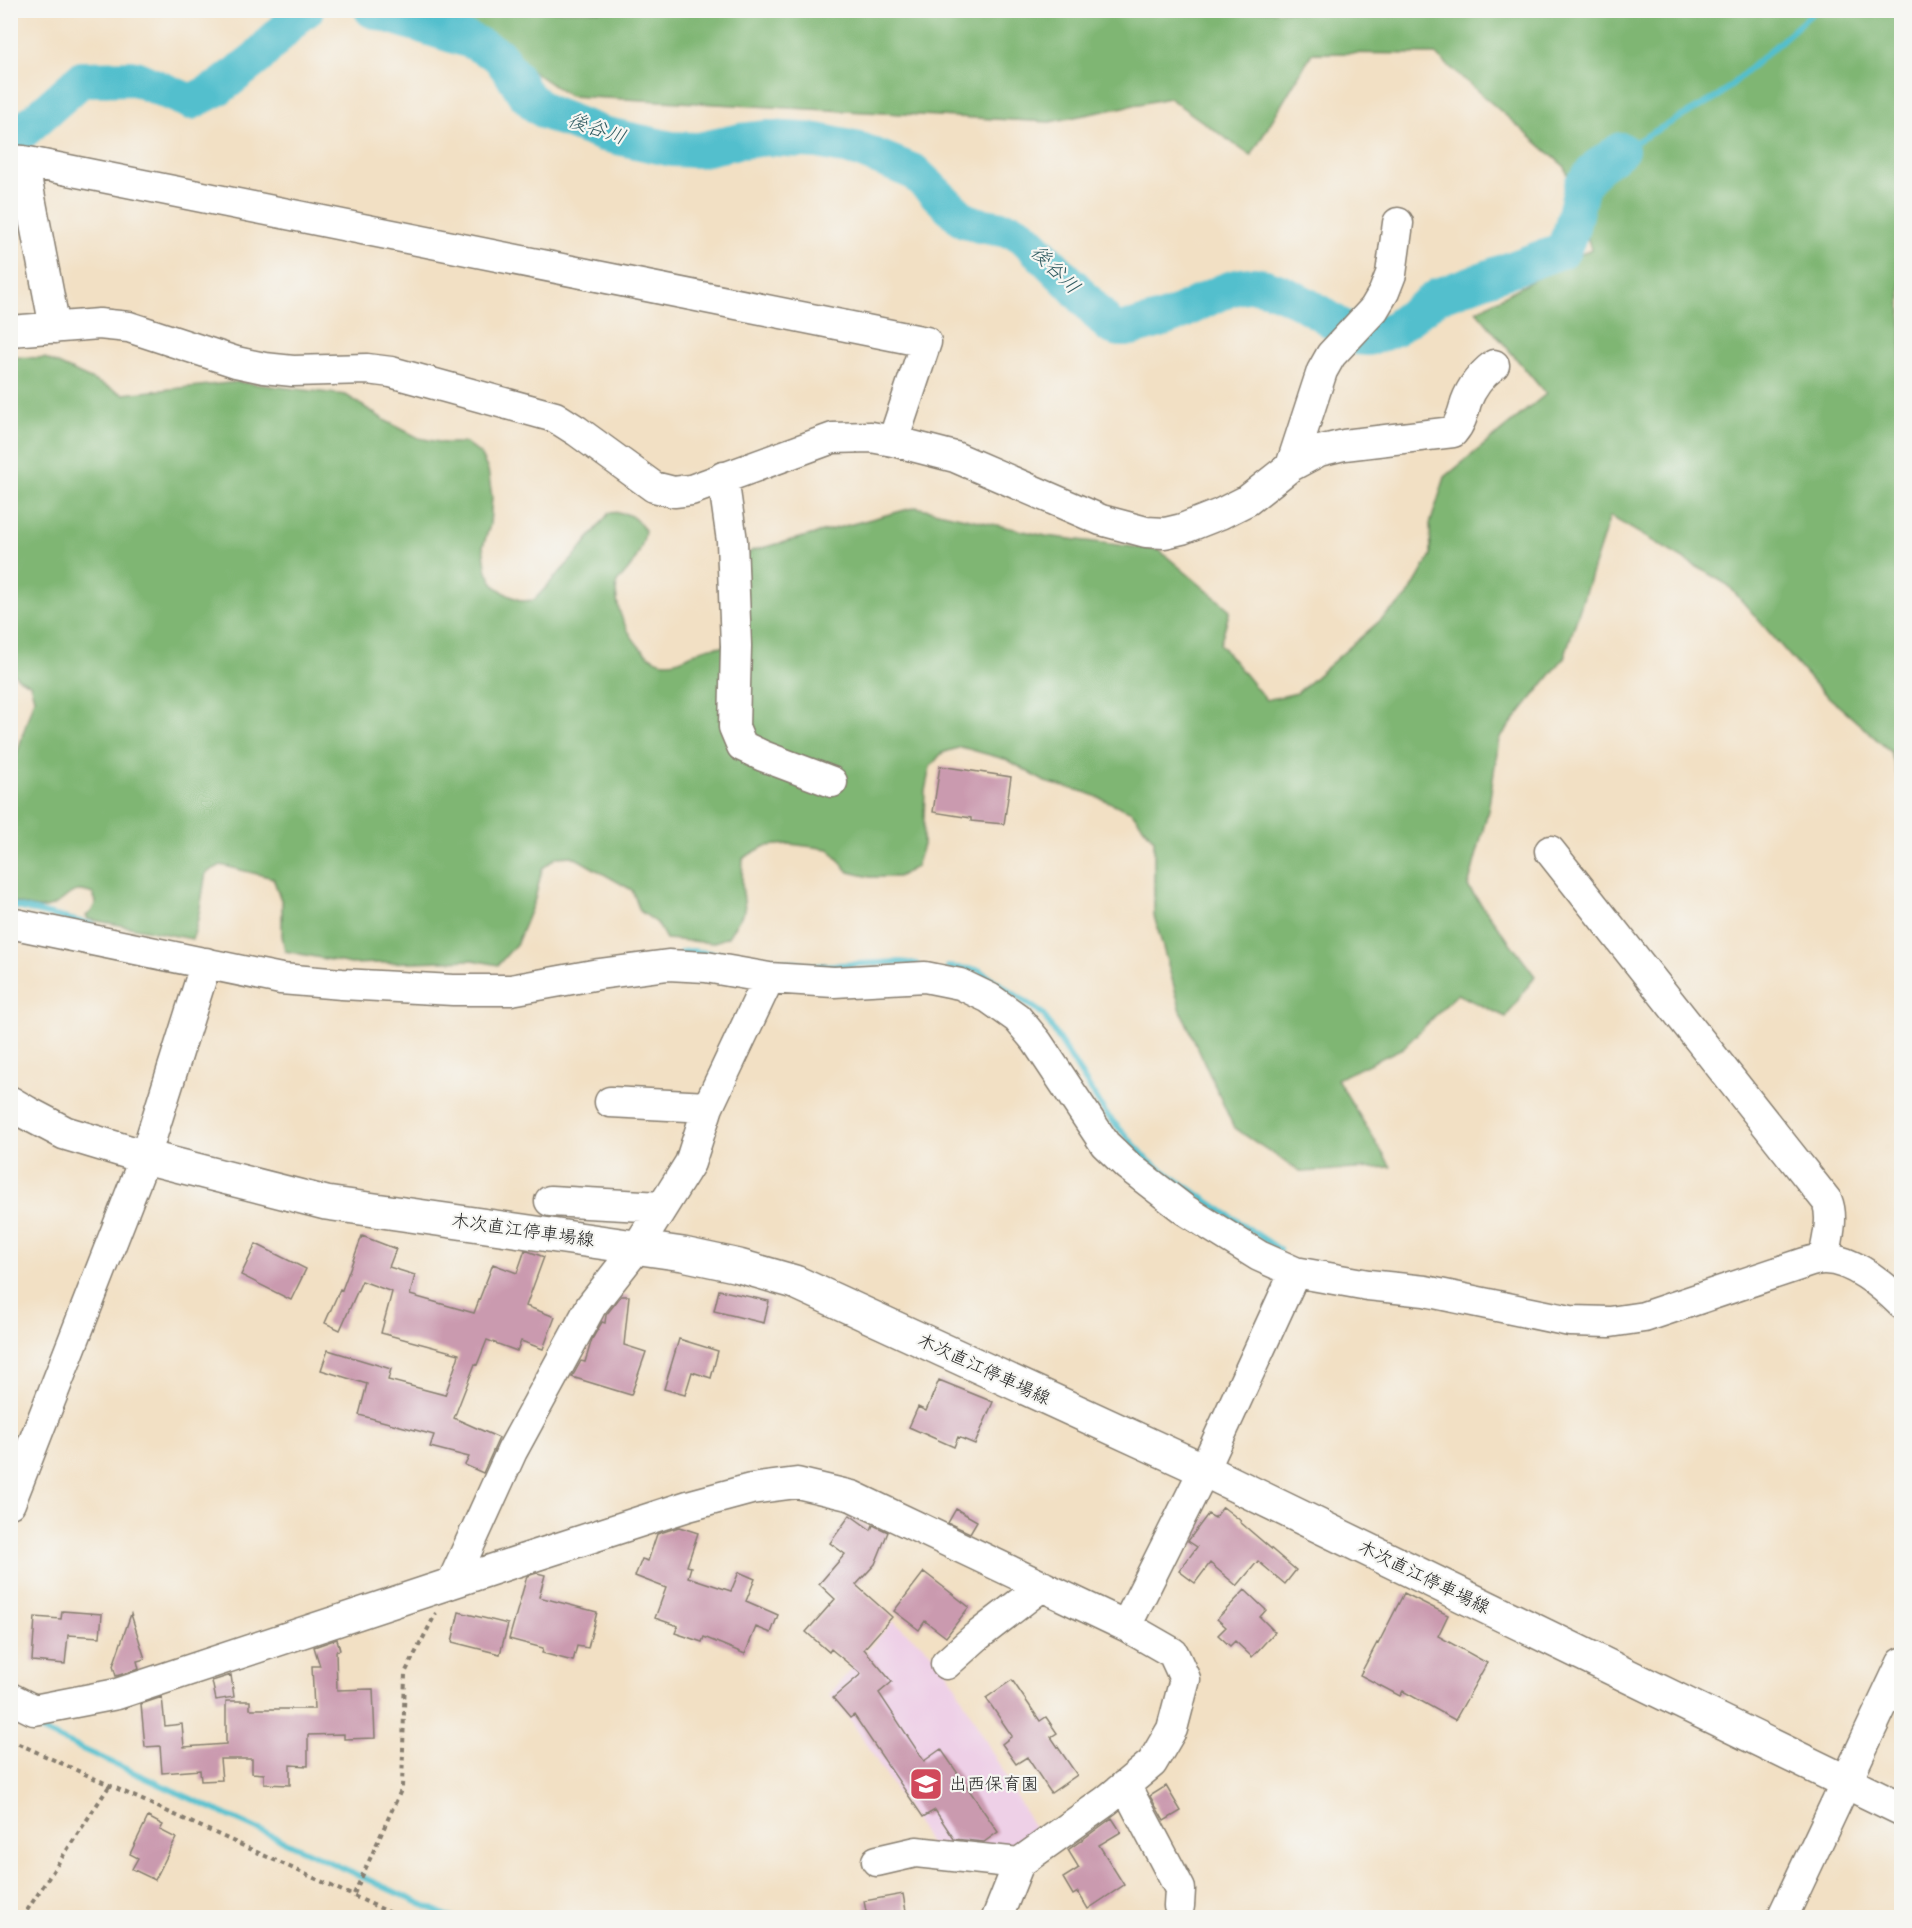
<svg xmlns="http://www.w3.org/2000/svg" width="1912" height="1928" font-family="Mali,'Klee One',sans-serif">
	<rect width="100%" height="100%" fill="#f6f6f2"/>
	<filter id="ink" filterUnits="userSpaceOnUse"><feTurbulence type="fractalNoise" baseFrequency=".0167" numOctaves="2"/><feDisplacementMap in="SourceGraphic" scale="12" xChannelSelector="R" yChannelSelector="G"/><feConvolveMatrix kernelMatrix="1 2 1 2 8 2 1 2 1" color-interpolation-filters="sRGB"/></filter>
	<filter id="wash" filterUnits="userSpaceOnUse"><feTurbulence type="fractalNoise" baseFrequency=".008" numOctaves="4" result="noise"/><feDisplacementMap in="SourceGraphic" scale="24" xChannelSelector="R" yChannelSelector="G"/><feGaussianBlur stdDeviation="1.35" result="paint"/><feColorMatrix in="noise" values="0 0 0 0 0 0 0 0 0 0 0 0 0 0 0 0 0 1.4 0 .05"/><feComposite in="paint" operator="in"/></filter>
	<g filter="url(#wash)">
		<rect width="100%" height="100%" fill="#f2e0c4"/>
		<path fill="#eed0e7" d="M893,1621L937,1657L949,1674L1040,1839L1023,1852L933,1849L852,1722L829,1695Z"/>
		<path fill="#7fb673" stroke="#4e6948" stroke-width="1.5" d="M422,11H1901V790L1891,752L1816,686L1728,585L1610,516L1564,658L1499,739L1488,811L1468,887L1535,976L1506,1017L1457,994L1403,1048L1337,1079L1391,1167L1301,1172L1234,1128L1181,1011L1154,916V840L1132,812L1088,793L1045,782L1008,760L961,747L942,753L930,767L925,791L923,845L916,867L898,877H870L849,872L829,849L790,844L765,846L743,858L742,883L745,910L728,937L713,943L666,939L657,923L640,911L632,890L572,856L557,857L542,869L535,899L517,943L498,965L473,960L351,964L285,951L282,936V903L273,878L221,865L206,873C203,887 198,930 192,939L88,919L86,916L91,912L96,902L93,894C67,884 70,901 49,907C37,911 22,904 11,901V768L13,767L34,698L30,684L18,678L11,670V357L45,358L123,394L238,382L346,395L386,421L419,438L444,443H466L480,454L488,470L492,497L490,525L483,546L487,572L495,586L508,595L522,601L534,600L574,557L609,513C627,511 633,515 645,530C643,550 632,568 617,582C616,588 616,594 617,600C620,622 641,661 666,662C687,663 700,643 723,647L743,560L751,551L916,507L1046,536L1159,550L1230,610L1220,644L1266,700L1297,693L1407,597L1431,555L1430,524L1445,477L1546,394L1476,311L1591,249L1565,167L1435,54L1312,53L1251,156L1169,98L1050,122L569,96L500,49L428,18Z"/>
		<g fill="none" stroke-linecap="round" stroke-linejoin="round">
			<path stroke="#53bfcd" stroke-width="6" d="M297,10L298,15
				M1621,150L1719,96L1816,10
				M10,905L92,925
				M682,952L692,951L817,966L900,962L917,964
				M948,967L979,970L1043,1014L1106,1114L1150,1162L1280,1250
				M10,1716L452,1918"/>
			<path stroke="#53bfcd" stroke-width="36" d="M372,10L471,41L498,55L515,78L524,93L537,106L548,113L603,134L672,149L698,150L740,141L768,138L818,141L860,150L914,172L964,220L979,225L1014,231L1023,236L1071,284L1110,326C1122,332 1133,328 1146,324C1155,322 1164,319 1172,316C1196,307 1228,283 1254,285C1283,287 1332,320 1356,337L1368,338L1379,335L1395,328L1438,296L1563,250L1571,231L1582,185L1597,167L1621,150
				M10,138H15L82,79L135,78L191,102L220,87L257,58L298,15L306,10"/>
		</g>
		<g id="blocks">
			<path fill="#ca9aaf" d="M940,766L1011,777L1004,824L971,821V818L933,812Z
				M362,1236L396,1249L389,1267L415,1275L410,1295L474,1313L493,1264L517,1273L525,1250L544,1257L526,1306L555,1317L543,1349L521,1341L517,1351L487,1340L477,1365L475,1364L454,1418L499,1438L483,1473L465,1465L469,1457L430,1447L434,1435L359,1415L367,1384L321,1370L328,1350L391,1369L388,1380L445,1395L458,1358L459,1354L381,1333L392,1292L362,1281L340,1330L325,1323L340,1289L342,1290Z
				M256,1244L306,1269L291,1300L241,1275Z
				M719,1290L769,1301L764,1323L714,1311Z
				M621,1296H629L624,1345L646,1352L631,1395L572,1377L581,1361L585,1362L592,1339L602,1322L605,1323L606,1315Z
				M679,1339L718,1351L711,1378L692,1372L685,1395L664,1389Z
				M939,1380L993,1402L975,1444L958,1437L954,1447L909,1427L918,1407L926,1411Z
				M1223,1507L1241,1521L1240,1522L1296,1570L1285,1584L1258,1561L1237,1586L1210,1563L1195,1583L1179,1571L1197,1547L1188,1541L1208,1514L1215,1518Z
				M956,1509L977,1521L970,1533L948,1523Z
				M850,1515L871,1530L873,1525L888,1532L875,1564L856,1585L892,1617L864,1649L892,1682L879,1693L924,1761L941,1749L998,1832L984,1842L954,1839L935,1810L923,1817L854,1715L850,1718L833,1698L861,1674L831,1649L829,1652L806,1632L835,1599L819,1584L845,1554L830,1543Z
				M679,1527L698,1533L687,1566L691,1567L688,1577L731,1591L739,1572L755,1579L746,1601L778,1615L771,1633L756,1627L745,1654L704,1637L702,1642L675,1633L678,1626L655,1618L666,1588L635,1576L642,1559L648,1561L657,1534Z
				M924,1572L969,1607L946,1637L925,1621L919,1630L894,1611Z
				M537,1573L545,1575L539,1597L597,1612L588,1648L577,1646L573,1661L542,1653L543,1648L509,1639L527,1576Z
				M1245,1590L1266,1610L1260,1617L1275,1632L1252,1657L1235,1641L1230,1646L1218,1635L1226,1627L1217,1619Z
				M1404,1593L1448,1615L1438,1636L1487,1663L1455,1720L1403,1691L1400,1696L1360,1675L1377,1643L1378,1644Z
				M62,1611L102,1614L100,1637L68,1635L65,1664L32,1661L35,1617L61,1619Z
				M459,1612L508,1624L500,1654L452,1642Z
				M131,1614L145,1659L137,1661L139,1669L116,1676L113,1666Z
				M337,1639L340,1650L336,1651L337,1690L373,1689L375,1738L344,1739V1734L308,1735V1766L290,1765V1785L264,1784V1774L252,1773V1759H220L222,1780L201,1781L200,1770L162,1773L160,1746L145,1747L141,1704L162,1697L165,1726L182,1724L184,1747L226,1744V1701H250V1709H314L312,1666H320L314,1647Z
				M231,1675L234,1697L216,1700L212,1681Z
				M1012,1680L1040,1721L1046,1717L1057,1733L1051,1737L1077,1775L1051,1793L1027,1757L1016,1764L1002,1744L1012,1736L986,1698Z
				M1166,1786L1181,1811L1164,1821L1150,1796Z
				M148,1817L163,1825L160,1830L176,1838L155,1880L132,1869L138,1858L130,1854Z
				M1112,1818L1121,1832L1099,1845L1124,1885L1088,1909L1078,1892L1073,1895L1063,1878L1079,1868L1068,1850Z
				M903,1894L907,1917H867L864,1901Z"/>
		</g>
	</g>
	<g filter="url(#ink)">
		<use href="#blocks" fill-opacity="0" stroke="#877e70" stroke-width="1.5"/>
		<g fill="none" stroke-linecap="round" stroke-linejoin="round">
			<defs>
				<path id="minor" d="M10,160L23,161L926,342L893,441
					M23,161L55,328
					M10,331L99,324L129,327L236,362L264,368L293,371L367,369L391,372L555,417L577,431L654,487L674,492L691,490L833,438L871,437L893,441L955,457L1101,520L1146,532L1165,533L1182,529L1220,514L1248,500L1291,466L1319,451L1344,445L1453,432C1461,423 1463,413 1466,402C1472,386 1481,375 1494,365
					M1291,466L1322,371L1331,355L1374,309L1384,292L1391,274L1398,223
					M723,477L732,541L736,646L734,727L742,746L763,756L832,782
					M1550,851L1827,1201C1834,1218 1827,1241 1824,1259
					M10,923L281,979L342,984L453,990H511L599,974L668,965L706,967L769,978L834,982L925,977L960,984L989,998L1017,1018L1037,1042L1105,1144L1128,1166L1185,1210L1259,1256L1295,1272L1368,1285L1425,1291L1570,1321L1610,1322L1644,1317L1805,1263C1811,1261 1817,1259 1824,1259C1852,1259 1883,1285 1902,1304
					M610,1102L708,1107
					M550,1201L662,1207
					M10,1503L145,1157L206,963
					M452,1583L512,1451L591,1306L638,1246L690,1163L708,1107L769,978
					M1126,1626L1204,1470L1295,1272
					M946,1664L976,1637L1042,1586
					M10,1698L34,1710L117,1694L500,1567L688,1506L751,1489L797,1483L852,1496L1126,1626L1173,1653L1185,1679L1172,1729L1152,1763L1106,1801L1019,1863L997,1918
					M1125,1785L1180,1889L1179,1906
					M877,1861L916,1852L1019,1863
					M1782,1918L1902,1663"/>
				<path id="major" d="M10,1103L27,1113L65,1133L145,1157L326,1203L683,1254L739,1266L795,1282L1204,1470L1902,1809"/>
			</defs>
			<use href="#minor" stroke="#877e70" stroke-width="33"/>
			<use href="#major" stroke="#877e70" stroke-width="36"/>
			<path stroke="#877e70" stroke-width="4" stroke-dasharray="4.5 4.5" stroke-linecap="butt" d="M10,1740L402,1918
				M354,1894L402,1788L405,1673L436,1613
				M22,1918L110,1785"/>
			<use href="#minor" stroke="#fff" stroke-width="30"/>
			<use href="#major" stroke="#fff" stroke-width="33"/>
		</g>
	</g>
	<defs>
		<symbol id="school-square" viewBox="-11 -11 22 22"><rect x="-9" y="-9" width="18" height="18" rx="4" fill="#d1495b" stroke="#f6f6f2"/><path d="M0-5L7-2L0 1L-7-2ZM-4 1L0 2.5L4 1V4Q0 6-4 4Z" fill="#fff"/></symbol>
	</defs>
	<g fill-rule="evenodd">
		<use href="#school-square" x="907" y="1765" width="38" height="38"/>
	</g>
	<g text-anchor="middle" stroke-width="4.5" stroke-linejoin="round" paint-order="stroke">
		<g font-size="18" fill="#1c1c1c" stroke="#f6f6f2">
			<text transform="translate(523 1230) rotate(8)" y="6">木次直江停車場線</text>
			<text transform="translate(984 1369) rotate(25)" y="6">木次直江停車場線</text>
			<text transform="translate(1424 1577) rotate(26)" y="6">木次直江停車場線</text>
		</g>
		<g font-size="18" fill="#1c1c1c" stroke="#f6f6f2" text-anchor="start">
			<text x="949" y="1790">出西保育園</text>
		</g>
		<g font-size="20" font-style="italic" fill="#325d63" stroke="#f6f6f2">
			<text transform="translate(597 128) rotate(19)" y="7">後谷川</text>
			<text transform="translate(1056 269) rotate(45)" y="7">後谷川</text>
		</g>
	</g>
	<rect width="1912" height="1928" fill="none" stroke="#f6f6f2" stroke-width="36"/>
</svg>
